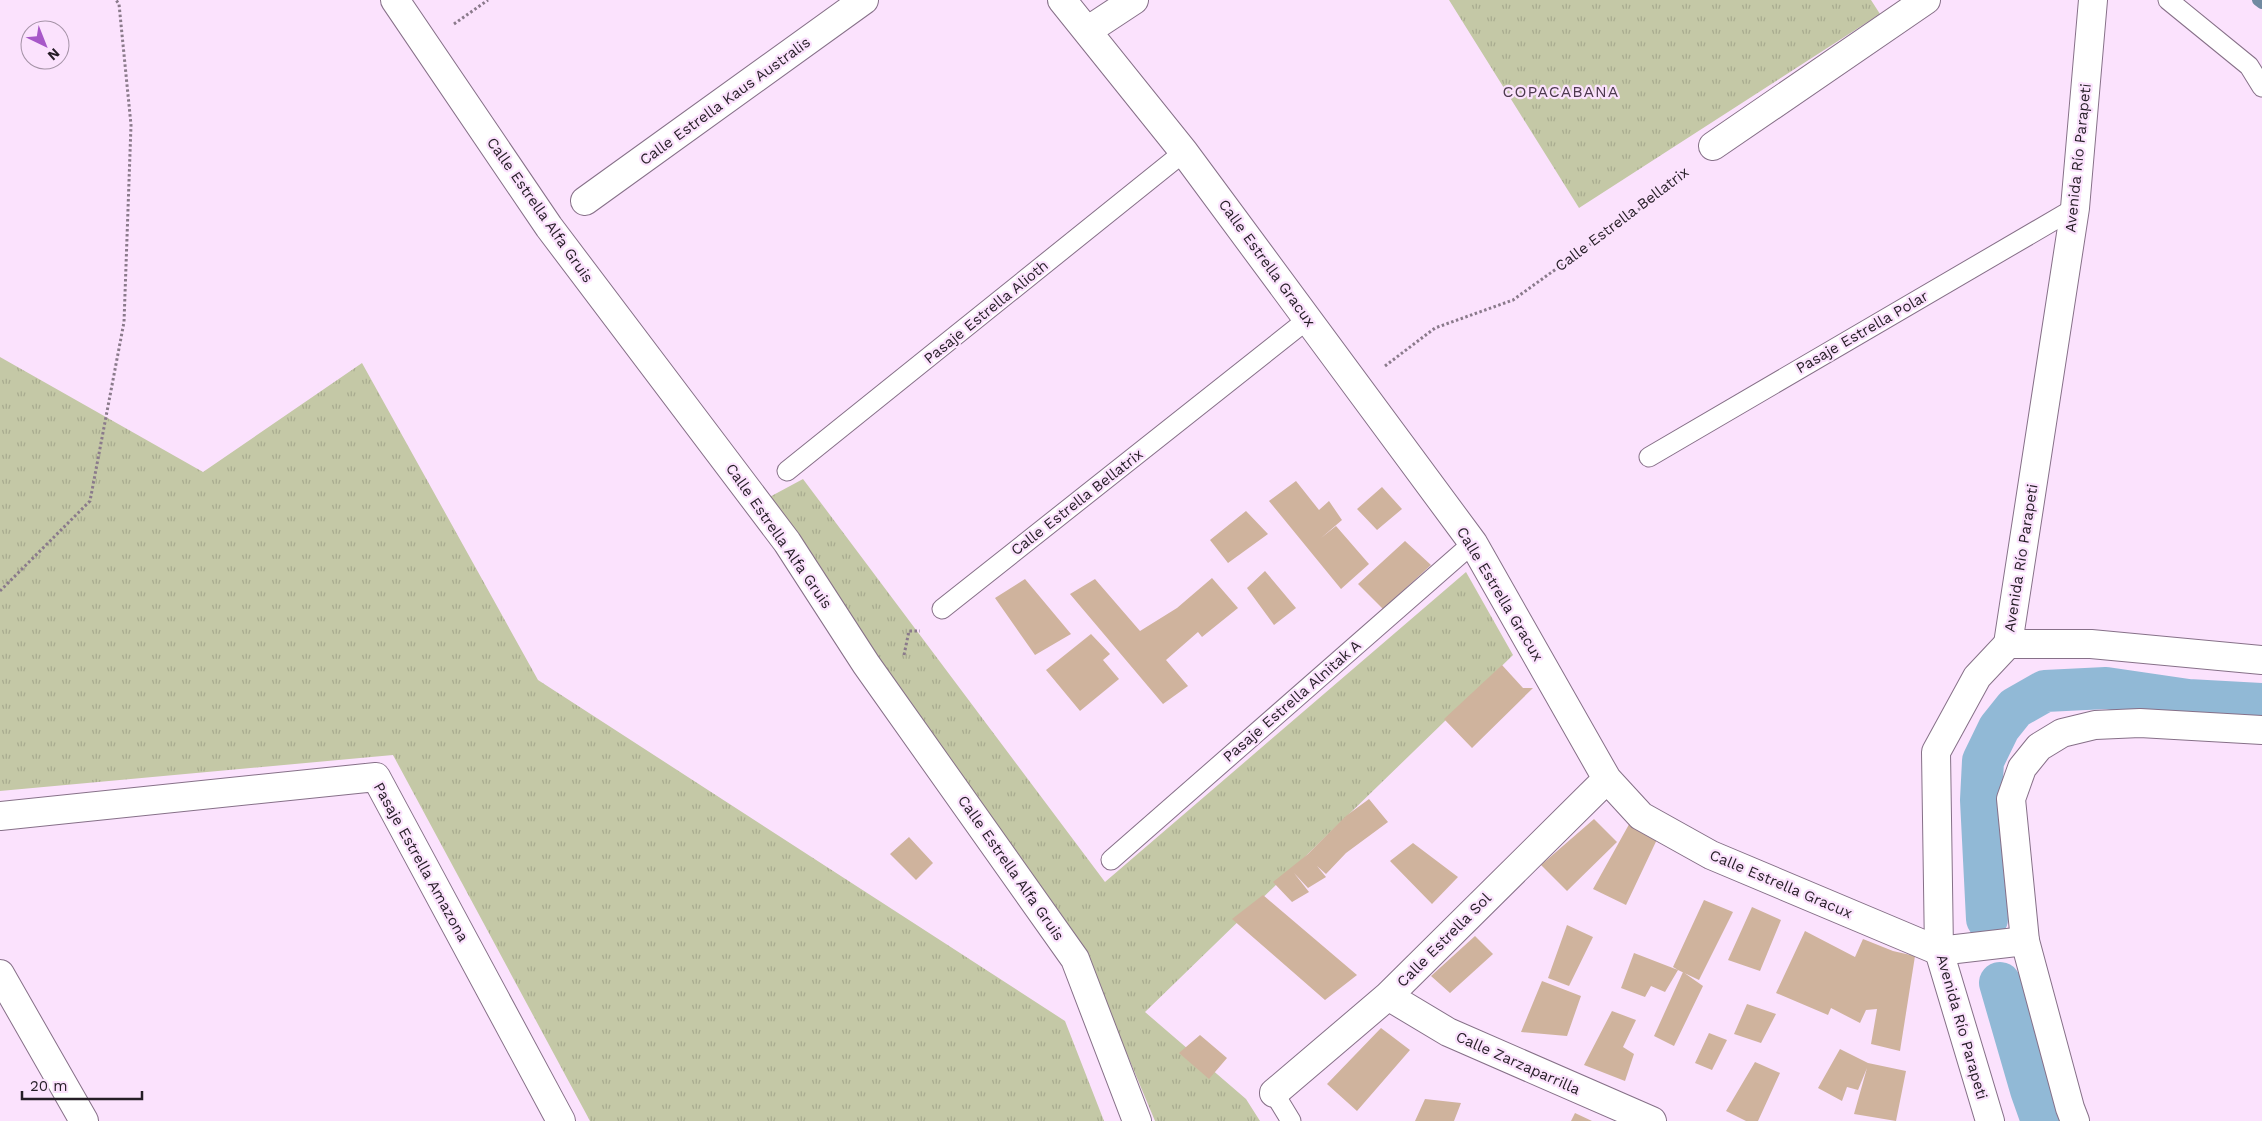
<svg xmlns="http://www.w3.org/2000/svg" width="2262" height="1121" font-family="'Work Sans',sans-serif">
	<defs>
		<pattern id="grass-tufts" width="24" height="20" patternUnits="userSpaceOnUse" patternTransform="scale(1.25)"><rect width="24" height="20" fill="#c4c8a6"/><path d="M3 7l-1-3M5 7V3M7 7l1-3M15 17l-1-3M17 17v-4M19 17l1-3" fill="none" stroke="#a8ab8f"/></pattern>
	</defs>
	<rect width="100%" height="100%" fill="#fbe2fd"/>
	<path fill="url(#grass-tufts)" d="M1449,0H1871L1880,14L1579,208Z
		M0,357L203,472L362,363L538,680L1065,1021L1104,1121H590L393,755L0,791Z
		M803,479L1105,882L1466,572L1513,655L1145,1012L1246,1099L1260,1121H1155L1119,1035L1064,918L764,500Z"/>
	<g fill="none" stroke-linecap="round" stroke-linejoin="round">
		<path stroke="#718aa1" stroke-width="12" d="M2258,0L2262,3"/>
		<path stroke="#91b9d6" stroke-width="42" d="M1987,919L1981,800L1983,761L1999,728L2015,708L2045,691L2106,688L2188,700L2262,704
			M2000,983L2031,1090L2042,1121"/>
	</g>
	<path fill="#cfb39d" d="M1296,481L1319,510L1329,501L1342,520L1321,538L1336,526L1369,564L1341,589L1269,501Z
		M1382,487L1402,509L1377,530L1357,509Z
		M1246,511L1268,534L1228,563L1210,540Z
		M1405,541L1431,565L1383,609L1358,584Z
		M1265,571L1296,608L1274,625L1247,588Z
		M1212,578L1238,608L1202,637L1198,632L1166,660L1188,686L1163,704L1070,594L1095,579L1140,631L1177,608Z
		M1025,579L1071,634L1035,655L995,598Z
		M1091,634L1110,654L1103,660L1119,679L1080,711L1046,670Z
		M1502,665L1523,688H1533L1472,748L1444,719Z
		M1369,799L1388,822L1346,853L1326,874L1317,866L1326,877L1308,888L1294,873L1309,892L1292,902L1273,882L1308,854L1346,816Z
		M1594,819L1617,842L1567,891L1541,865Z
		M1632,819L1661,831L1626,905L1593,889Z
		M909,837L933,863L916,880L890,854Z
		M1413,843L1458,877L1432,904L1390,861Z
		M1263,895L1357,975L1325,1000L1232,919Z
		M1704,900L1733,912L1699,980L1678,970L1665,992L1651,986L1645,997L1621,988L1634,953L1678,970L1673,967Z
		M1752,907L1781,920L1760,971L1728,960Z
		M1567,925L1593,937L1569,986L1548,978Z
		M1805,931L1855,957L1863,939L1893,951L1915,956L1900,1051L1871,1044L1877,1009L1866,1010L1860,1023L1831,1008L1828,1015L1776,993Z
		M1475,936L1493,954L1450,993L1431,976Z
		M1683,972L1703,986L1674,1046L1654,1036Z
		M1542,981L1581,996L1567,1036L1521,1032Z
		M1747,1004L1776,1014L1761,1043L1734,1034Z
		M1612,1011L1636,1020L1623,1047L1634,1054L1625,1081L1584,1065Z
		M1381,1028L1410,1050L1357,1111L1327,1084Z
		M1709,1033L1727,1040L1712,1070L1695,1063Z
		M1200,1035L1227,1058L1209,1079L1179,1053Z
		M1840,1049L1868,1063L1906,1071L1896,1121L1854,1114L1867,1068L1858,1090L1847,1087L1842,1101L1818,1088Z
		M1755,1062L1780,1073L1758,1121H1746L1726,1111Z
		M1425,1099L1461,1103L1454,1121H1415Z
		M1575,1113L1592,1121H1571Z"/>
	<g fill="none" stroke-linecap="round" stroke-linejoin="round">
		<defs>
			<path id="lane" d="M2168,0L2249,66L2262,87
				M1649,457L2075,208
				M787,471L1184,152
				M942,609L1308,319
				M1111,860L1473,543
				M1274,1093L1291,1121"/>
			<path id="street" d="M395,0L549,227L787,542L866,664L1075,959L1137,1121
				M1062,0L1184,152L1473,543L1607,779L1641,816L1711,855L1939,951L2025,941
				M1087,31L1134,0
				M1713,146L1926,0
				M585,201L864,0
				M2008,644L2075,208L2093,0
				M0,816L376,777L561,1121
				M0,974L84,1121
				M1388,996L1448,1032L1652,1121
				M1274,1093L1388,996L1607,779"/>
			<path id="secondary" d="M1990,1121L1939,951L1936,752L1977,677L2008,644H2091L2262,660
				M2075,1121L2070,1108L2025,941L2011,799L2022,768L2039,747L2062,733L2095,725L2140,723L2262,730"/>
		</defs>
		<use href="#lane" stroke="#867088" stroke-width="21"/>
		<use href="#street" stroke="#867088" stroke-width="30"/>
		<use href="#secondary" stroke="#867088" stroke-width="30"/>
		<path stroke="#8a7a8b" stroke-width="3" stroke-dasharray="2.5 2.5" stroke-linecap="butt" d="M454,24L488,0
			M1385,366L1435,328L1513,300L1681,179L1688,171
			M0,591L90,501L124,322L131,125L119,4L116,0
			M904,655L909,631H920"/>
		<use href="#lane" stroke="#fff" stroke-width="19"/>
		<use href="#street" stroke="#fff" stroke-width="28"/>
		<use href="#secondary" stroke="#fff" stroke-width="28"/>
	</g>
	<g text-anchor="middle" stroke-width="4.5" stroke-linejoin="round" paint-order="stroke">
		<g font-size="15" fill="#251d26" stroke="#fbe2fd">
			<text transform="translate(725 101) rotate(-36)" y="5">Calle Estrella Kaus Australis</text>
			<text transform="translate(2078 158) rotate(-84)" y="5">Avenida Río Parapeti</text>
			<text transform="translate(540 210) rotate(55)" y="5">Calle Estrella Alfa Gruis</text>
			<text transform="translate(1622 219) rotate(-37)" y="5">Calle Estrella Bellatrix</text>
			<text transform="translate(1267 263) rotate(54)" y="5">Calle Estrella Gracux</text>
			<text transform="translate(986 312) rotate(-39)" y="5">Pasaje Estrella Alioth</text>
			<text transform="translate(1862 332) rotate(-30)" y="5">Pasaje Estrella Polar</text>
			<text transform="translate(1077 502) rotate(-38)" y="5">Calle Estrella Bellatrix</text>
			<text transform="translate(779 536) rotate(55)" y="5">Calle Estrella Alfa Gruis</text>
			<text transform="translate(2021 558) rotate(-81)" y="5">Avenida Río Parapeti</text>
			<text transform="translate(1500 594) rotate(59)" y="5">Calle Estrella Gracux</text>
			<text transform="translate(1292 701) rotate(-41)" y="5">Pasaje Estrella Alnitak A</text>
			<text transform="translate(421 862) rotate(61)" y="5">Pasaje Estrella Amazona</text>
			<text transform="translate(1011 868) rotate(55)" y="5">Calle Estrella Alfa Gruis</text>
			<text transform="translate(1781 884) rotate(23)" y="5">Calle Estrella Gracux</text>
			<text transform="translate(1444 940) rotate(-45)" y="5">Calle Estrella Sol</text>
			<text transform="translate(1962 1027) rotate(74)" y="5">Avenida Río Parapeti</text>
			<text transform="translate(1518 1063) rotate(24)" y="5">Calle Zarzaparrilla</text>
		</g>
		<g font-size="16" letter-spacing="1" fill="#4d394f" stroke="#fbe2fd">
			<text x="1561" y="97">COPACABANA</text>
		</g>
	</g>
	<g transform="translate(45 45) rotate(137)"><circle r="24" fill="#fbe2fd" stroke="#a593a7"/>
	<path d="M0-4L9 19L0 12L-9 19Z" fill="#a757c8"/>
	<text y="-8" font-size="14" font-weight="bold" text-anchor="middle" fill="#251d26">N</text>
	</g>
	<path d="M22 1091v8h120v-8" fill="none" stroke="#251d26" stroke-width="2.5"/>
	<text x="30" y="1091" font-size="15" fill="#251d26" stroke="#fbe2fd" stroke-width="4" paint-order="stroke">20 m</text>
</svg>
